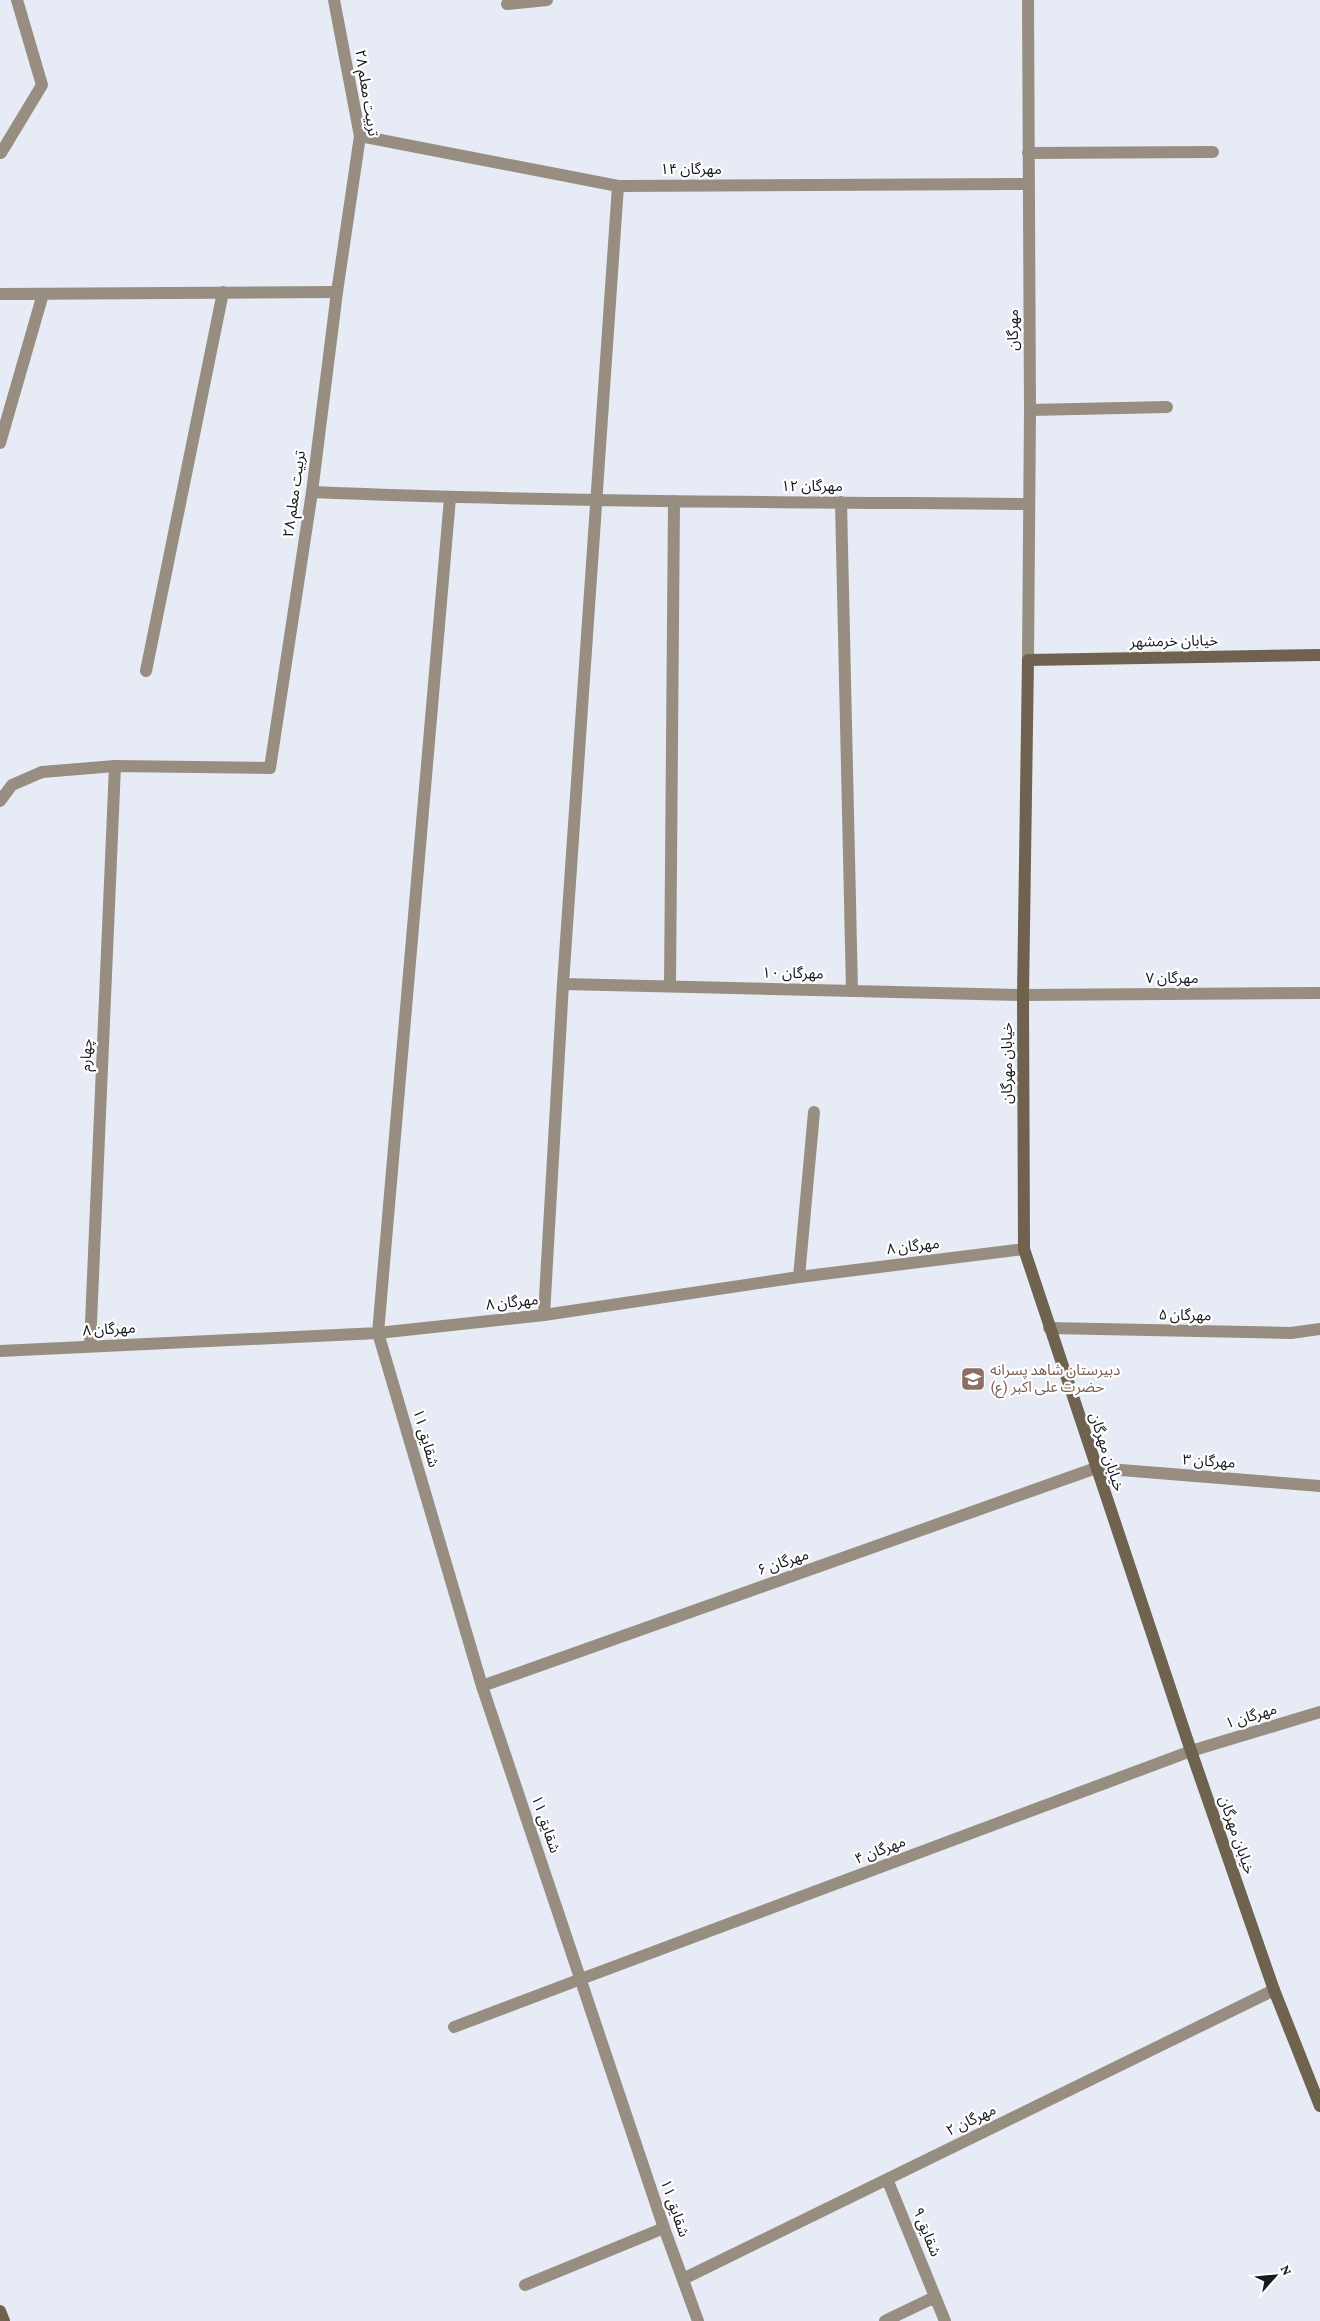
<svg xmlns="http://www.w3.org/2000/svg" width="1320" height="2321" font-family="'Crimson Pro','Noto Sans Arabic',serif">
	<rect width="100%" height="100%" fill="#e7ebf5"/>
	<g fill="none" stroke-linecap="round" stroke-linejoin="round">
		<path stroke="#978e81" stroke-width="12" d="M507,4L547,0
			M360,136L618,186L1028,184
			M1,153L42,85L17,0
			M1028,153L1213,152
			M0,294L337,292
			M1030,410L1167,407
			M0,443L43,294
			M312,492C551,502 789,502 1028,504
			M841,502L852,990
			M146,671L223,292
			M0,801L12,785L42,772
			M563,984L1023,995
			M670,986L674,501
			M799,1277L814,1112
			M544,1315L563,984L618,186
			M90,1346L115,766
			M0,1351L378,1333L450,498
			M482,1686L1096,1468L1320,1486
			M454,2027L581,1979
			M887,2179L945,2321
			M683,2279L1274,1990
			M525,2285L664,2228
			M885,2321L935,2297"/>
		<path stroke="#978e81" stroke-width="12" d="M1028,0L1030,410L1028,660
			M42,772L115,766L270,768L312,492L337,292L360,136L334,0
			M1023,995L1320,993
			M1049,1328L1291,1333L1320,1329
			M581,1979L1191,1751L1320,1712
			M698,2321L664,2228L482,1686L378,1333L544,1315L799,1277L1024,1249"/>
		<path stroke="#6f624f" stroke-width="12" d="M1320,655L1028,660L1023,995L1024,1249L1191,1751L1274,1990L1320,2106
			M0,2311L4,2321"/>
	</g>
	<defs>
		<symbol id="school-square" viewBox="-11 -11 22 22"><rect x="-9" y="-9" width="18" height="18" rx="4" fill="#8d6e63" stroke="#fff"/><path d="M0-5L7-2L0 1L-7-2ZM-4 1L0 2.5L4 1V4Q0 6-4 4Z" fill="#fff"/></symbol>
	</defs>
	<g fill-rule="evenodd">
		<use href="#school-square" x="959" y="1365" width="28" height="28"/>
	</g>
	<g text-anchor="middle" stroke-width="4.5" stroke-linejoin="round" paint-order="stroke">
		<g font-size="15" fill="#17191c" stroke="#fff">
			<text transform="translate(367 93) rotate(81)" y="5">تربیت معلم ۲۸</text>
			<text x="691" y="174">مهرگان ۱۴</text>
			<text transform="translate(1013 330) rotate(-90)" y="5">مهرگان</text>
			<text x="812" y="491">مهرگان ۱۲</text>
			<text transform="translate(294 494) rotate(-82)" y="5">تربیت معلم ۲۸</text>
			<text transform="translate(1174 641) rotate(-1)" y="5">خیابان خرمشهر</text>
			<text transform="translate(793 973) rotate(1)" y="5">مهرگان ۱۰</text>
			<text x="1172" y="983">مهرگان ۷</text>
			<text transform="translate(86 1055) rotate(-87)" y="5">چهارم</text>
			<text transform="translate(1007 1063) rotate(-90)" y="5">خیابان مهرگان</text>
			<text transform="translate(913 1246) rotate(-7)" y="5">مهرگان ۸</text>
			<text transform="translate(512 1302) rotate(-6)" y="5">مهرگان ۸</text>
			<text transform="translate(1185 1315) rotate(1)" y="5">مهرگان ۵</text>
			<text transform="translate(109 1329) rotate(-3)" y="5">مهرگان ۸</text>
			<text transform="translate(426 1438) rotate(74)" y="5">شقایق ۱۱</text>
			<text transform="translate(1107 1452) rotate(72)" y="5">خیابان مهرگان</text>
			<text transform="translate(1209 1461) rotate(4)" y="5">مهرگان ۳</text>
			<text transform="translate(783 1562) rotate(-19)" y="5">مهرگان ۶</text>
			<text transform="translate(1251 1716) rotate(-17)" y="5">مهرگان ۱</text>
			<text transform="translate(546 1824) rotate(71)" y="5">شقایق ۱۱</text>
			<text transform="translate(1237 1835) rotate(71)" y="5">خیابان مهرگان</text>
			<text transform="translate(880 1850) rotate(-21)" y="5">مهرگان ۴</text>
			<text transform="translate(971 2120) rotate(-26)" y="5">مهرگان ۲</text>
			<text transform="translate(675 2208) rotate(71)" y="5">شقایق ۱۱</text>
			<text transform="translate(927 2232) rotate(68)" y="5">شقایق ۹</text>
		</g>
		<g font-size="15" fill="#785e54" stroke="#fff" text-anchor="start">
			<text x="990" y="1375">دبیرستان شاهد پسرانه<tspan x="990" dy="17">حضرت علی اکبر (ع)</tspan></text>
		</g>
	</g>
	<g transform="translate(1275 2276) rotate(63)" stroke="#ffffff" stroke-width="4" paint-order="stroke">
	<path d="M0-4L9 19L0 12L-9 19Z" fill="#17191c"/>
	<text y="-8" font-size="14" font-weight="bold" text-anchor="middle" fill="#17191c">N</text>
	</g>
</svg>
